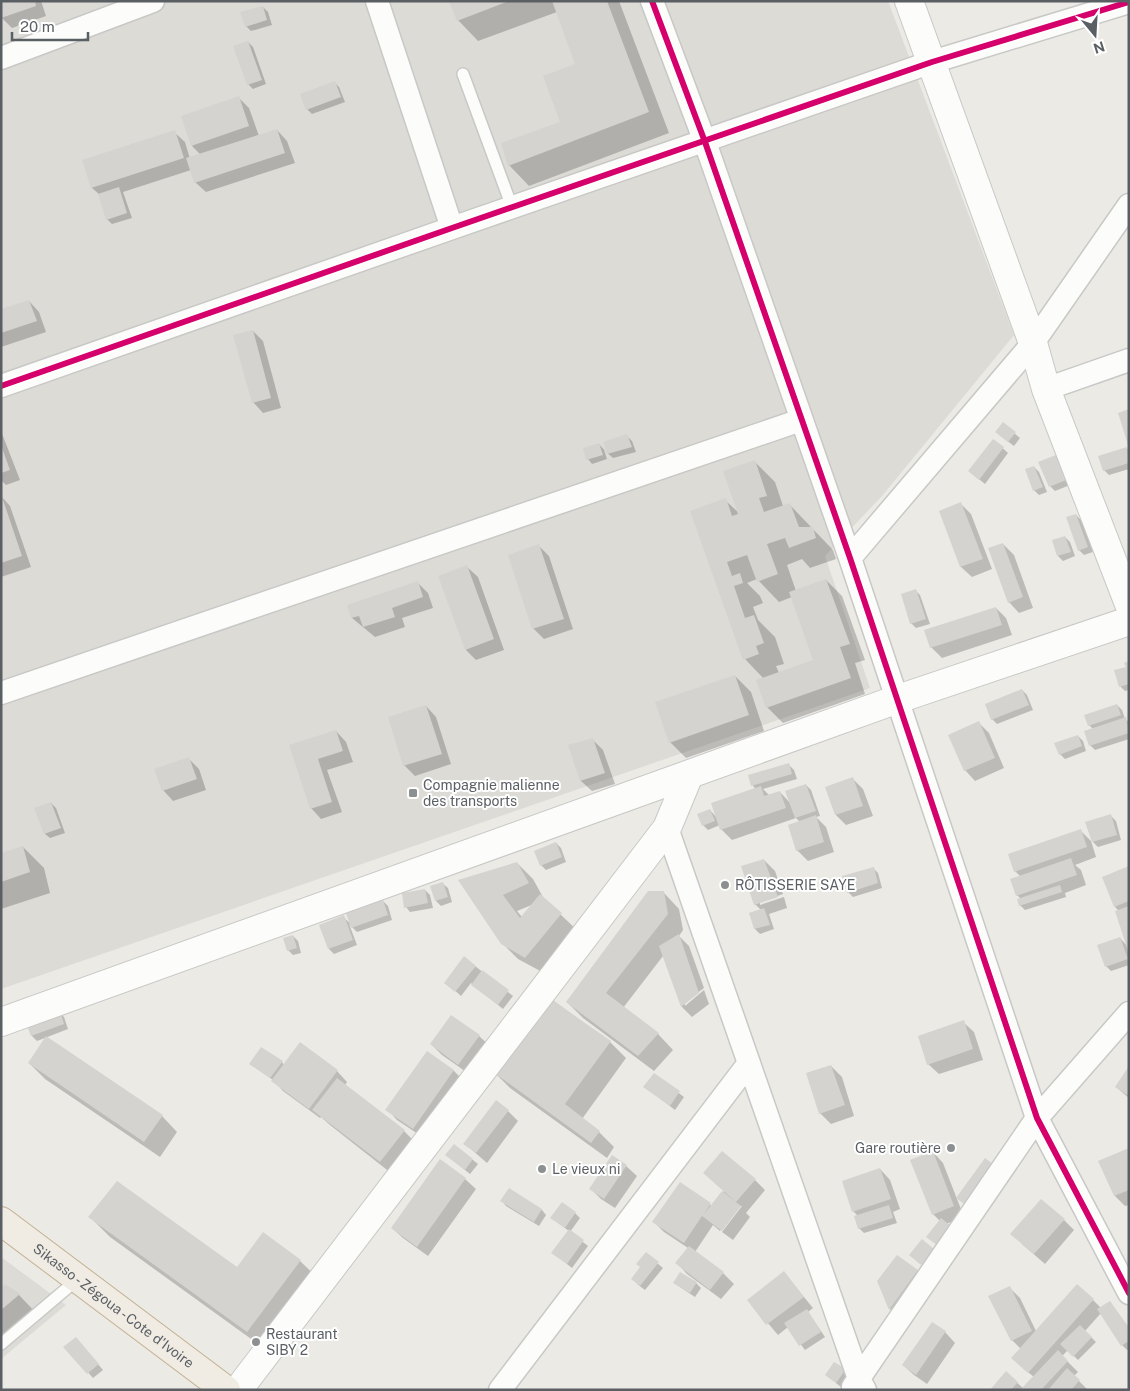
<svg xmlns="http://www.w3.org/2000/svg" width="1130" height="1391" font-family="'Public Sans',sans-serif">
	<rect width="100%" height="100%" fill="#ebeae5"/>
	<path fill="#dcdbd6" d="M1,1H888L1014,335L882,496L825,556L870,688L1,989Z
		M1,1257L66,1305L1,1359Z"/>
	<path fill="#0003" fill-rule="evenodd" d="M1,1H41L46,16L12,28L2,18Z
		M451,1H619L669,133L529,186L509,165L562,122L577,65L557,12L478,41L458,20Z
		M263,7L268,12L272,25L251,31L246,26Z
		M248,42L253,47L266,84L253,89L248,84Z
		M334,82L339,87L345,102L312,114L307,109Z
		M239,98L249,108L259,136L277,130L287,141L295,163L206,192L195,182L191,170L123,192L132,218L112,224L107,219L100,195L92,188L84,161L174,132L185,142L190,159L201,155L192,146Z
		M29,301L39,312L46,332L1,347V311Z
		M253,331L263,341L281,408L263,413L253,402Z
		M1003,424L1020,438L1014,446L1002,437Z
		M1,431L20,480L6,485L1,480Z
		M627,436L632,441L636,452L613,458L604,450L607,459L592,464L588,459L599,444L607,453Z
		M994,440L1008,453L985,484L975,476Z
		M1126,448L1129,450V469L1109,475L1104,470Z
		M1056,456L1060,461L1070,485L1055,491L1050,486Z
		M754,461L775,482L783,506L789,504L833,550L836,559L810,568L802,559L787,565L796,591L826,580L842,596L865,660L855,663L865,694L783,723L767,707L764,679L745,659L692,512L725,500L740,514ZM757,579L779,602L792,597L815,660L779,673L776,666L784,664L775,637L758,620L753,607L763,603L760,596L747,583Z
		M1034,467L1039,472L1047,492L1039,495L1034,490Z
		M1,496L10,506L31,567L1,577Z
		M961,504L971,514L992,569L972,577L961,567L941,512Z
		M1076,515L1081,520L1093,552L1084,555L1079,550Z
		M1065,537L1070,542L1075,556L1063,561L1058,556Z
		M1003,544L1014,555L1033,608L1019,613L1009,602Z
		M539,546L549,556L573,629L544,639L533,628Z
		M467,567L478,577L504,650L476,660L466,650Z
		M418,583L428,593L433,608L402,618L405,627L375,637L352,618L348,606Z
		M915,590L920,595L930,624L916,628L911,623Z
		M996,608L1006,618L1012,635L942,658L931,647Z
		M1129,663V690L1125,691L1120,686Z
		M735,676L751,692L764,731L686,758L670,742Z
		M1022,690L1027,695L1033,710L997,724L992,719Z
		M1117,705L1122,710L1125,719L1129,722V739L1095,750L1090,745L1093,729L1089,725Z
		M426,706L436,717L451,764L415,776L404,765Z
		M979,723L989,733L1004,768L975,781L965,770Z
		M336,731L346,742L353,762L327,770L342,812L321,819L311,808L290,746Z
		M1078,736L1083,741L1086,751L1065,759L1060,754Z
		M592,739L603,750L615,784L592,791L581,781L570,746Z
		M188,758L199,769L206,790L173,801L163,790Z
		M789,765L794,770L797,779L763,789L770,796L780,792L791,804L806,785L811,790L820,816L816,817L826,827L834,852L808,861L797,850L800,822L796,818L732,840L722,830L720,825L708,830L703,825L710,810L717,818L756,789L753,786L750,776Z
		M852,778L863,789L873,816L846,825L836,815L826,788Z
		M51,803L56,808L65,833L50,838L45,834Z
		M1111,816L1116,821L1121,840L1098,847L1093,842Z
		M1080,830L1091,841L1096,857L1075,865L1081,870L1086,885L1065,893L1066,897L1025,910L1020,905L1021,899L1017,895L1021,877L1015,871Z
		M556,843L561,848L566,862L546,870L541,865Z
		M23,847L44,868L50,893L1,909V854Z
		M764,860L775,871L783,894L760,902V905L784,897L787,908L769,914L774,929L760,934L755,929L750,913L761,910L755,904Z
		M517,863L533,879L544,899L577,930L542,972L518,959L502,943L460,881ZM534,904L522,917L517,911Z
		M873,868L878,873L882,888L853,897L848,892Z
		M1129,868V965L1111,971L1106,966L1120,938L1128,947L1119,911L1115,907Z
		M443,884L448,888L452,902L441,906L436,901Z
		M425,890L430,895L433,908L410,912L406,907Z
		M664,893L679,909L683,930L679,936L689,946L704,988L685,1002V1006L704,990L709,1004L692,1017L682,1007L663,956L623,1008L658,1034L673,1050L654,1071L583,1018L567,1002Z
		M383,901L388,906L392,920L357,932L349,924L357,945L334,954L329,949L320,925L343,917L352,925Z
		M293,936L298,941L301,953L293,955L288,950Z
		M475,966L513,996L503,1009L471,983L461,996L451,987Z
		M547,996L610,1042L626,1058L582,1119L599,1132L614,1147L607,1158L510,1088L494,1072Z
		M59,1012L64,1017L68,1029L37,1041L32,1036L28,1024Z
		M963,1022L974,1032L983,1060L939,1074L928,1064Z
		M479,1036L490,1046L469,1074L442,1055L431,1044Z
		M427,1052L454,1071L464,1081L424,1138L397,1120L387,1109Z
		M282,1062L284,1065L337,1071L347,1082L345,1085L404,1131L420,1147L396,1177L330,1125L321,1117L320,1118L283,1091L273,1080L256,1068Z
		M29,1063L162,1116L177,1132L160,1157L45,1079Z
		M831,1066L842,1077L854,1116L831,1124L820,1113Z
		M1129,1068V1098L1116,1087Z
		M654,1075L684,1097L675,1110L645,1087Z
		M508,1111L518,1121L487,1163L465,1144Z
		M454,1145L478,1164L470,1174L451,1159Z
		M1129,1149V1205L1125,1206L1115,1196L1100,1162Z
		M933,1152L943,1163L964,1217L946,1224L942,1249L928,1237L940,1221L933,1214Z
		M626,1166L637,1176L615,1208L601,1199L591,1189Z
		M880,1169L890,1180L900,1209L893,1212L897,1223L864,1233L859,1228L858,1216L853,1211Z
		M465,1179L476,1189L428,1256L403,1238L392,1228Z
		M755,1180L765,1190L746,1213L750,1217L733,1240L722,1232L742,1206H739L720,1231L713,1225L695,1252L723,1273L734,1284L721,1299L687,1274L677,1263L688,1248L664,1232L654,1222L680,1184L712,1206L724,1191L715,1183Z
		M509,1190L542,1210L546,1215L539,1226L506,1206L502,1201Z
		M575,1213L580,1218L570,1232L588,1246L572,1268L553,1253L569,1231L557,1222Z
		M90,1217L237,1269L300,1261L321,1281L269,1352L110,1237Z
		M1064,1220L1074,1230L1045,1264L1022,1244Z
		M646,1254L663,1268L645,1290L637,1284Z
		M897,1257L917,1271L928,1282L900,1319L890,1309Z
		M784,1273L813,1308L808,1312L825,1337L805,1350L788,1327L778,1335L748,1300Z
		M674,1283H696L701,1288L695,1297Z
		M5,1286L19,1295L39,1316L1,1348V1290Z
		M1009,1287L1020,1298L1036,1331L1093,1300L1101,1308L1110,1302L1129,1328V1349L1127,1350L1122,1345L1101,1313L1085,1331L1096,1342L1078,1360L1068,1350L1062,1356L1078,1372L1074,1376L1088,1390H992L1006,1373L1023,1388L1034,1377L1023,1368L1021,1349L1012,1340Z
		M945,1332L955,1343L927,1384L914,1375L903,1365Z
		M80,1343L103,1370L93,1378L65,1347Z
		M845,1370L850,1375L841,1387L826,1375Z"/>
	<path fill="#d4d3d0" d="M1,1H35L36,6L1,18Z
		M449,1H509L457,21Z
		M552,1H607L649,112L508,166L501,143L560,122L543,76L575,64Z
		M263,6L267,20L245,27L240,12Z
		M248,41L262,80L247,85L233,46Z
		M335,81L341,97L306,110L300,94Z
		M239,96L249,126L191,146L181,116Z
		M277,129L285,153L194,183L186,158Z
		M175,130L184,158L91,188L82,160Z
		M119,187L127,213L106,220L98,194Z
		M29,300L37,321L1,333V309Z
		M253,330L271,398L252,403L233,335Z
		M1129,409V445H1128L1118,413Z
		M1003,422L1016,432L1008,442L995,432Z
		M627,434L632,447L607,454L603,442Z
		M993,439L1004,447L979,480L968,471Z
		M599,443L603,455L586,460L583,448Z
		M1,445L10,470L1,473Z
		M1127,447L1129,463L1103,471L1098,456Z
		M1056,455L1066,480L1049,487L1038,462Z
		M755,460L767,496L759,498L764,512L790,503L799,527H813L816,538L789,548L785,538L767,544L778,574L757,582L747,555L727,562L732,576L740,573L743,583L734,586L745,618L754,615L764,643L756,646L759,654L743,660L690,511L726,498L732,516L738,514L723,471Z
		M1034,466L1043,487L1033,491L1025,469Z
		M2,497L22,556L1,563V498Z
		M961,502L983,559L960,567L939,511Z
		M1076,514L1088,547L1078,551L1066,517Z
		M1065,536L1071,552L1057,556L1052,540Z
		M1003,543L1023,597L1008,603L988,548Z
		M539,544L564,619L532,629L508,555Z
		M467,565L494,639L465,650L438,576Z
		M826,579L850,644L840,647L851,678L766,708L756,680L813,660L789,592Z
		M418,581L423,597L392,608L395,617L363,627L359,616L351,618L347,605Z
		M916,589L926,619L910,624L901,594Z
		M996,607L1002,625L930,648L924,630Z
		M1129,661V684L1119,687L1114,670L1126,667L1124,663Z
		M735,675L749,715L669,743L655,702Z
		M1022,689L1029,705L991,720L985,704Z
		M1117,704L1121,715L1088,726L1084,715Z
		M426,705L442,754L403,766L388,717Z
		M1126,717L1129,733L1089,746L1084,731Z
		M979,721L995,758L964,771L948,735Z
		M336,730L343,751L318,759L332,802L310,809L289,745Z
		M1078,735L1082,746L1059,755L1054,743Z
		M593,738L605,773L580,781L568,745Z
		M189,757L197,779L162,791L154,769Z
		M789,763L792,774L751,786L748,775Z
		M853,777L863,806L835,815L825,787Z
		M806,784L816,811L795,818L785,791Z
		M761,786L764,796L780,791L786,808L720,830L711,803Z
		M51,802L61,828L44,834L34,808Z
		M710,809L715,821L702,826L697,814Z
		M1111,814L1117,835L1092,842L1085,822Z
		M816,815L824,842L796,851L788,825Z
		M1081,829L1087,847L1014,872L1008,854Z
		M556,842L562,857L540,866L534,851Z
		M23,846L30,872L1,882V853Z
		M1071,858L1077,875L1016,896L1010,879Z
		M764,859L778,897L754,905L741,866Z
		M517,862L529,883L503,895L520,918L540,894L562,913L525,958L501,944L458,880Z
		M1129,866V901L1114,907L1102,877Z
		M874,867L878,883L847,893L842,876Z
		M443,882L448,897L435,901L430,886Z
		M1060,885L1062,892L1019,906L1017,899Z
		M425,889L428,903L404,908L402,893Z
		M648,891H664L668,914L606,993L659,1033L638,1056L566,1002Z
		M383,900L388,915L351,928L346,913Z
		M1129,906V951H1128L1115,911Z
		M764,908L770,925L754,929L749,913Z
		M344,915L353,940L328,949L319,925Z
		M679,934L699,993L681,1007L659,946Z
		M293,935L297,948L287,951L283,938Z
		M1120,937L1128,959L1105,967L1097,945Z
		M464,956L476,966L455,992L444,983Z
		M482,970L509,990L498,1005L471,985Z
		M549,998L611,1041L565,1104L600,1131L591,1143L493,1072Z
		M60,1011L64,1024L31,1036L26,1023Z
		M451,1015L480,1035L458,1065L430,1044Z
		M964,1020L973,1049L927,1065L918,1036Z
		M46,1036L163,1115L144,1142L28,1063Z
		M300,1042L338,1070L309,1109L271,1081Z
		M261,1047L283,1061L270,1078L249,1064Z
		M427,1051L454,1070L413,1129L385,1110Z
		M831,1065L845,1105L819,1114L806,1073Z
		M1129,1066V1096L1115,1087Z
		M654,1073L680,1091L670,1106L643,1087Z
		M337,1078L405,1130L380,1162L312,1110Z
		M496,1100L509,1110L476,1153L463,1144Z
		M454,1144L473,1159L465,1170L445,1155Z
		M1129,1148V1190L1114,1196L1098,1161Z
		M722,1151L756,1179L736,1202L703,1173Z
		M933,1151L954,1206L932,1215L910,1160Z
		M612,1155L627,1165L604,1199L589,1189Z
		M985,1158L996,1166L967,1206L956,1198Z
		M440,1159L466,1178L417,1247L391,1228Z
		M880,1168L891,1199L852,1212L842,1181Z
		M117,1181L237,1267L263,1232L301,1260L247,1332L88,1217Z
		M680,1182L711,1203L704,1214L722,1191L741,1206L722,1231L702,1216L684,1243L652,1222Z
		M509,1188L542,1209L534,1222L500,1201Z
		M1041,1199L1065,1219L1034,1254L1010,1234Z
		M562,1202L576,1212L565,1228L550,1218Z
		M889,1205L893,1218L858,1229L854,1216Z
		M941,1218L951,1226L937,1245L926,1237Z
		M569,1229L584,1240L567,1264L551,1253Z
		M922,1239L935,1250L921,1265L909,1255Z
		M689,1246L724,1272L710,1290L675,1263Z
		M646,1252L659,1262L640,1286L631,1279L640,1267L636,1264Z
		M897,1255L918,1270L889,1310L877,1281Z
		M784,1271L804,1297L766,1325L747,1300Z
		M680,1272L697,1282L690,1293L673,1283Z
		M5,1284L20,1294L1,1310V1288Z
		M1077,1284L1094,1299L1028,1373L1011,1358Z
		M1010,1286L1032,1331L1011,1341L988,1296Z
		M1110,1301L1129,1328V1341L1121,1346L1097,1309Z
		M807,1309L821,1332L799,1346L784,1323Z
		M932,1322L946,1331L916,1375L902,1365Z
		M1080,1325L1092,1337L1073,1357L1060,1344Z
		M76,1337L99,1364L87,1374L63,1347Z
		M1058,1350L1068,1361L1041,1390H1020Z
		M834,1362L846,1369L836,1383L825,1375Z
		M1067,1368L1080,1380L1071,1390H1048Z
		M1006,1371L1018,1382L1011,1390H990Z"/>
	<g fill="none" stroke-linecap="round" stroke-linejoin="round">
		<defs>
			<path id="service" d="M463,74L512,207
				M1,1344L78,1279"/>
			<path id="minor" d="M377,1L452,228
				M652,1L705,142L850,558L1037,1118L1129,1293
				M1,58L153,1
				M1,386L452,228L932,62L1129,2
				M1046,389L1129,360
				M850,558L1033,343L1129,205
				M1,693L801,420
				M667,828L859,1379L865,1390
				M853,1387L1037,1118L1129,1013
				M500,1390L749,1063"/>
			<path id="tertiary" d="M909,1L1033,343L1046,389L1129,604
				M238,1390L667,828L689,775"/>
			<path id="secondary" d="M1,1022L898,699L1129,621"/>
			<g id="trunk">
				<path id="s1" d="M1,1221L226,1390"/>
			</g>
		</defs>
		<use href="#service" stroke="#c8c8c7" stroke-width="14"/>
		<use href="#minor" stroke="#c8c8c7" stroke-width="25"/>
		<use href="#tertiary" stroke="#c8c8c7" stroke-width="30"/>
		<use href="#secondary" stroke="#c7c7c6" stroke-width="30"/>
		<use href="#trunk" stroke="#c3b192" stroke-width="30"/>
		<use href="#service" stroke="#fcfcfb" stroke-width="11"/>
		<use href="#minor" stroke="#fcfcfb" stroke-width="22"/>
		<use href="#tertiary" stroke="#fcfcfb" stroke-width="28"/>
		<use href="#secondary" stroke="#fcfcfb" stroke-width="28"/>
		<use href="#trunk" stroke="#f0ece4" stroke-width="28"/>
		<defs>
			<path id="cycleway" d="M652,1L705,142L850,558L1037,1118L1129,1293
				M1,386L452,228L932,62L1129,2"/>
		</defs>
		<use href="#cycleway" stroke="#fff" stroke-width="9"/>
		<use href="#cycleway" stroke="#d6006c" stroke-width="6"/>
	</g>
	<g fill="#8d9091" stroke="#fff" stroke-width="2">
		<rect x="408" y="788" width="10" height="10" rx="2.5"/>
		<circle cx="725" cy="885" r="5"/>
		<circle cx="951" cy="1148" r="5"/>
		<circle cx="542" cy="1169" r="5"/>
		<circle cx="256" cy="1342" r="5"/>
	</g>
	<g text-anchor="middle" stroke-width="4" stroke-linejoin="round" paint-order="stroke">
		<g font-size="14" fill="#5a5f64" stroke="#fff" text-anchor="start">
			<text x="423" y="790">Compagnie malienne<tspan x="423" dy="16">des transports</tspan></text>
			<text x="735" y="890">RÔTISSERIE SAYE</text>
			<text x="941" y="1153" text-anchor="end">Gare routière</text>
			<text x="552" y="1174">Le vieux ni</text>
			<text x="266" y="1339">Restaurant<tspan x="266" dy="16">SIBY 2</tspan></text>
		</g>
		<g font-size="14" fill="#5a5f64" stroke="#fff">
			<text dy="5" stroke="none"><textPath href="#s1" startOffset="141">Sikasso - Zégoua - Cote d'Ivoire</textPath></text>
		</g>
	</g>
	<rect width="1130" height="1391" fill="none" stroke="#5a5f64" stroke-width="5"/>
	<g transform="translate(1095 35) rotate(162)" stroke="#ffffff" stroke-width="4" paint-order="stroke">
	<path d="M0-4L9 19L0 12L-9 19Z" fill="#5a5f64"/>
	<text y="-8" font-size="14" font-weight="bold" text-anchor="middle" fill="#5a5f64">N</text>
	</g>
	<path d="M12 32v8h76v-8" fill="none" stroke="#5a5f64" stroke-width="2.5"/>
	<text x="20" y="32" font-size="15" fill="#5a5f64" stroke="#ffffff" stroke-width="4" paint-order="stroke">20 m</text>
</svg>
